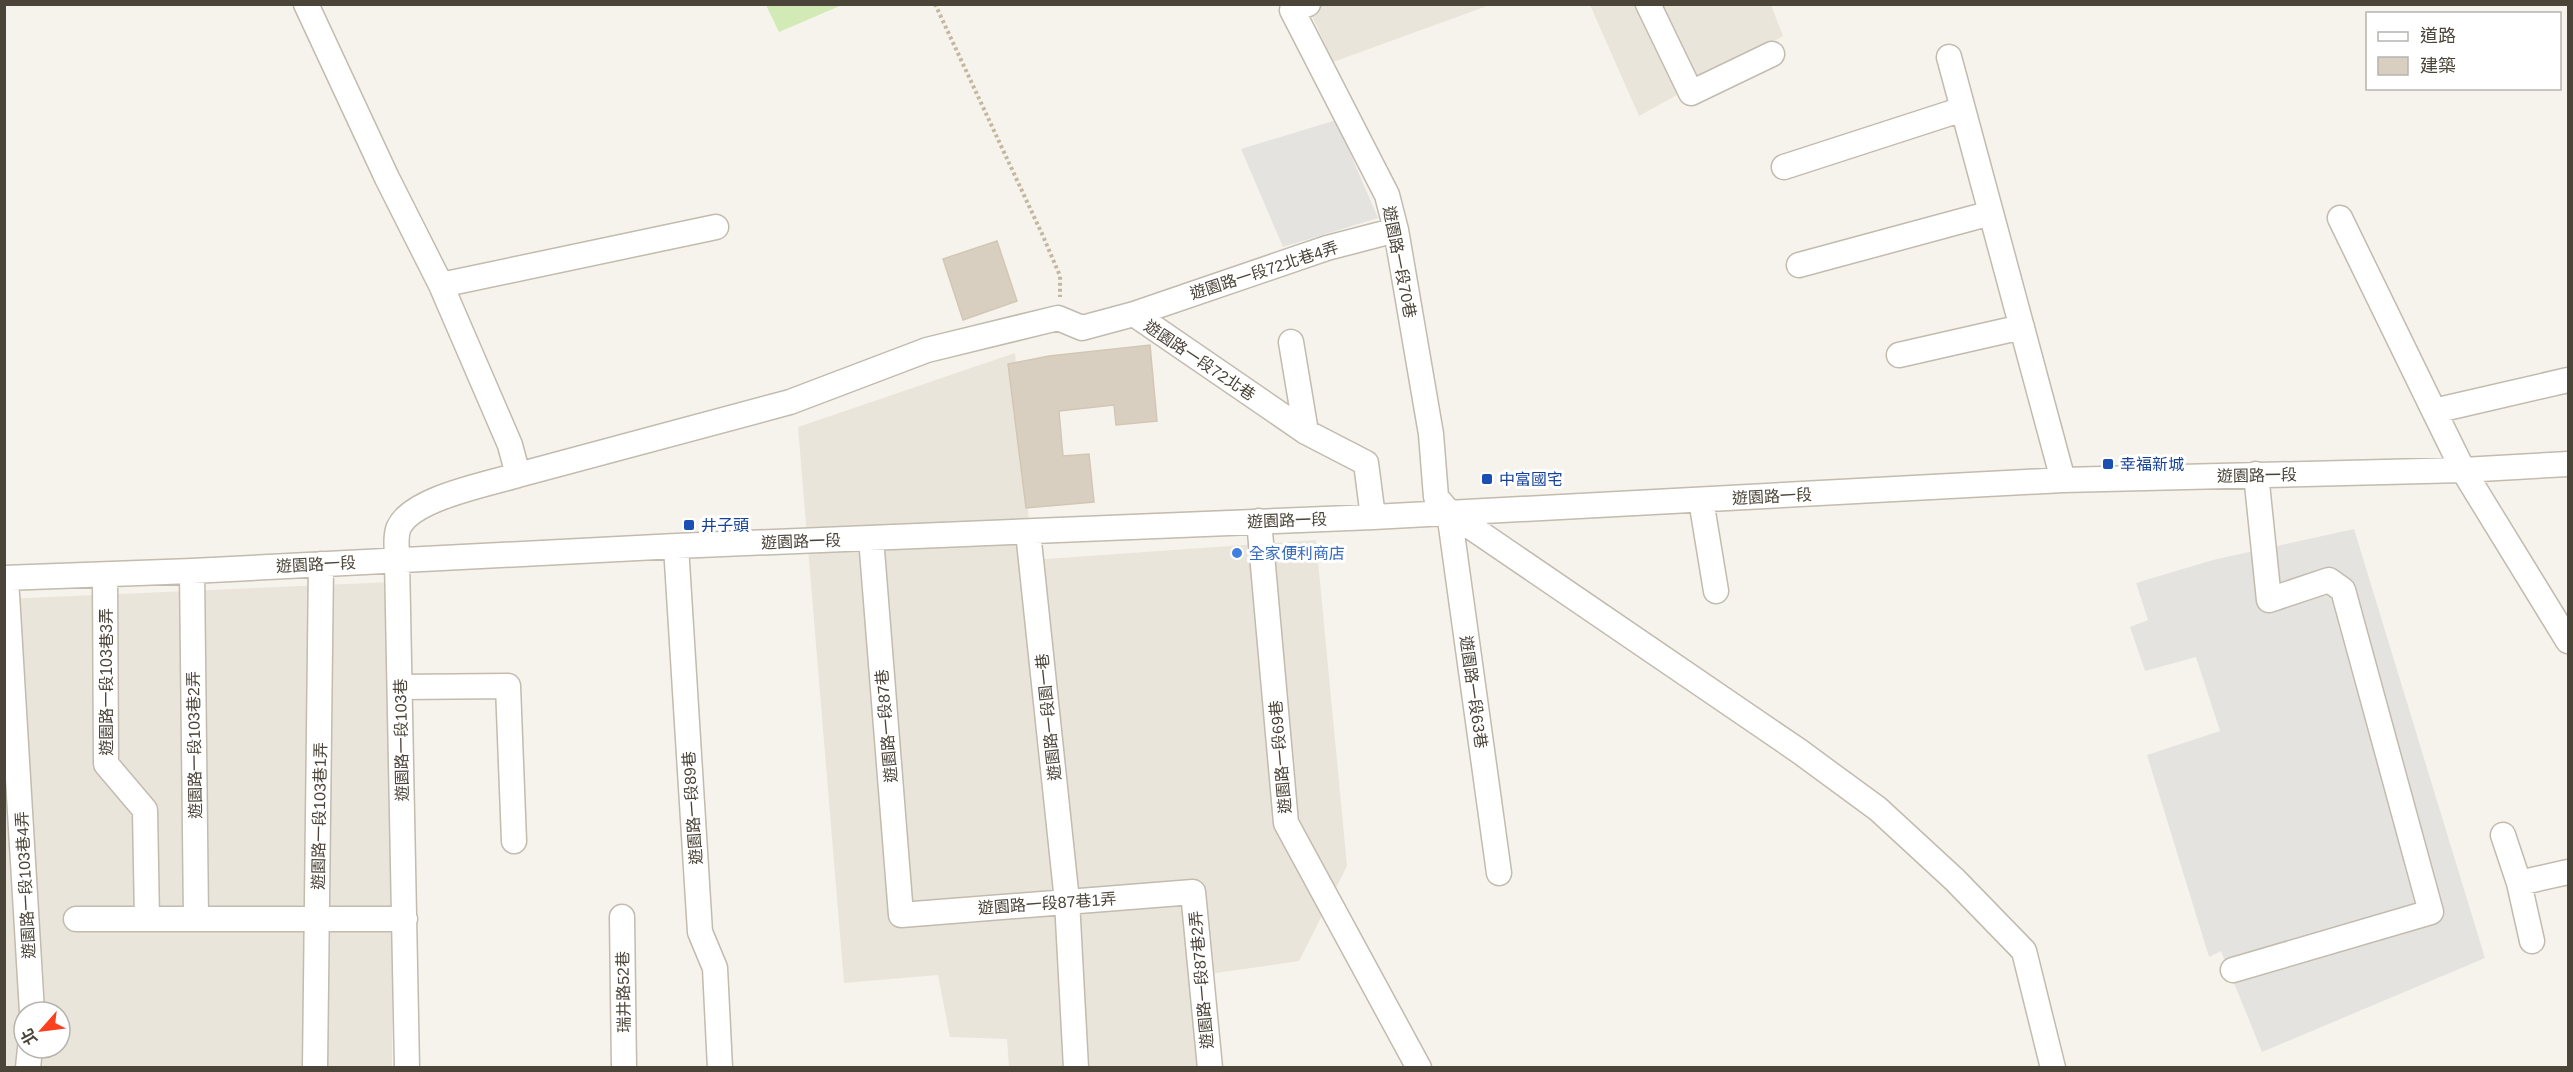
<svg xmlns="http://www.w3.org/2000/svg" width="2573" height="1072" font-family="Helvetica,'Noto Sans TC',sans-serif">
	<rect width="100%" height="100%" fill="#f6f3ec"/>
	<path fill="#eae5da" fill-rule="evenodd" d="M1307,5H1490L1333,62Z
		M1590,5H1771L1783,36L1639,116Z
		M1015,353L1032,560L1316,540L1347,866L1299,961L1209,974L1204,1067H1009L1007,1039L950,1037L938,975L844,983L798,427Z
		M394,582L392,1067H5L4,599ZM24,1012H60V1048H24Z"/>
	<path fill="#d2eab5" d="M766,5H842L779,32Z"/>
	<path fill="#e5e3e0" d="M1336,120L1378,218L1283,247L1241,149Z
		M2354,529L2485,958L2262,1052L2221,951L2209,957L2147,755L2220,731L2196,657L2145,671L2130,627L2148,620L2136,583L2213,560Z"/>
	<path fill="#d8cfc1" stroke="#d3c7b4" stroke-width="1.5" d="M997,241L1017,301L963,320L943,259Z
		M1150,345L1157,421L1116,425L1114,405L1059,411L1063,456L1089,454L1094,502L1026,508L1008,364L1049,356Z"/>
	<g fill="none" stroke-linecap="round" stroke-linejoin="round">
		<defs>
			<path id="minor" d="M306,4L387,178L441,285L510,445L518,475C488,484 413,498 399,527C395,535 397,551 397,560L407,1068
				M1308,4L1292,10L1387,195L1396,230L1431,434L1436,497L1449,512L1799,751L1878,809L1955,880L2024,951L2053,1068
				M1648,4L1691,93L1772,54
				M1949,57L2063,480
				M1784,167L1963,109
				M2340,218L2434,411
				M1799,265L1991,213
				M441,285L716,227
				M1134,314L1327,248L1396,230
				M1291,342L1306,432
				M1899,355L2022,327
				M2568,380L2434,411L2463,470L2568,641
				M518,475L790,402L927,350L1058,318L1082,328L1134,314L1306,432L1366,463L1373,517
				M1701,500L1716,591
				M1449,512L1499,873
				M1259,521L1286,823L1419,1068
				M1028,532L1067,901L1076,1068
				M871,538L901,915L1193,892L1210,1068
				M676,546L700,932L715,968L720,1068
				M192,571L196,918
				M105,575L106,764L145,810L147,919
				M4,578L192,571L676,546L1373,517L2063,480L2463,470L2568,464
				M6,578L32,1012
				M400,687L508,686L514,841
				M2503,835L2519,883L2532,941
				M2519,883L2568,872
				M622,917L624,1068
				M76,919H405
				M2233,970L2431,912L2343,590L2329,580L2269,600L2256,474
				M28,1068L30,1048
				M315,1068L321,564"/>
		</defs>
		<use href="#minor" stroke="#c2bbae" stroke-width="27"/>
		<path stroke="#c4b79f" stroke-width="4" stroke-dasharray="3 3" stroke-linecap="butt" d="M935,4L1043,236L1060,276V297"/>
		<use href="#minor" stroke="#fff" stroke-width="24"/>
	</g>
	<g fill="#1a4fb4" stroke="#fff" stroke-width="2">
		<rect x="2102" y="458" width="12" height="12" rx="3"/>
		<rect x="1481" y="473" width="12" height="12" rx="3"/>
		<rect x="683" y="519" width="12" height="12" rx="3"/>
	</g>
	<circle fill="#3f7fe0" stroke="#fff" stroke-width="2" cx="1237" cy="553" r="6"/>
	<g text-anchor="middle" stroke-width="6" stroke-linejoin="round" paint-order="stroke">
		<g font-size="16" fill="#4b4439" stroke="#fff">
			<text transform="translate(1400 262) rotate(79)" y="6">遊園路一段70巷</text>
			<text transform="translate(1264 270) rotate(-18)" y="6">遊園路一段72北巷4弄</text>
			<text transform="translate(1200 360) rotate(34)" y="6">遊園路一段72北巷</text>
			<text transform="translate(2257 475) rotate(-1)" y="6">遊園路一段</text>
			<text transform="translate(1772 496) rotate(-3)" y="6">遊園路一段</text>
			<text transform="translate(1287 520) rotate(-2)" y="6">遊園路一段</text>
			<text transform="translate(801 541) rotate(-2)" y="6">遊園路一段</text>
			<text transform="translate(316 564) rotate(-3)" y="6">遊園路一段</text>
			<text transform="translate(106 682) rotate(-90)" y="6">遊園路一段103巷3弄</text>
			<text transform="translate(1474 692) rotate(82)" y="6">遊園路一段63巷</text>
			<text transform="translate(1048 717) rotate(-96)" y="6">遊園路一段園一巷</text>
			<text transform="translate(886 726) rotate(-95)" y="6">遊園路一段87巷</text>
			<text transform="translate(401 740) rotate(-91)" y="6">遊園路一段103巷</text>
			<text transform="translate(194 745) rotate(-91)" y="6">遊園路一段103巷2弄</text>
			<text transform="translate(1280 757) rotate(-95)" y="6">遊園路一段69巷</text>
			<text transform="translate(692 808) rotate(-94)" y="6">遊園路一段89巷</text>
			<text transform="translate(319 816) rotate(-89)" y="6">遊園路一段103巷1弄</text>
			<text transform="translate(25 885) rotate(-93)" y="6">遊園路一段103巷4弄</text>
			<text transform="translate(1047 903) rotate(-4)" y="6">遊園路一段87巷1弄</text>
			<text transform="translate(1201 980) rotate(-95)" y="6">遊園路一段87巷2弄</text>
			<text transform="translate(623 992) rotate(-91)" y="6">瑞井路52巷</text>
		</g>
		<g font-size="16" fill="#164399" stroke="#fff" text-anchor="start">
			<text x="2120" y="470">幸福新城</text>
			<text x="1499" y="485">中富國宅</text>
			<text x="701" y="531">井子頭</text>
		</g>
		<g font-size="16" fill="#366cbe" stroke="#fff" text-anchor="start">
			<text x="1249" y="559">全家便利商店</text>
		</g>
	</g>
	<rect width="2573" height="1072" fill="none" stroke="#4b4439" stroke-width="12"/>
	<rect x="2366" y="12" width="195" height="78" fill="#ffffff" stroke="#b7b4b0" stroke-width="1.5"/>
	<rect x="2378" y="32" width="30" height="9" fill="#ffffff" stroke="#b7b4b0" stroke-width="1.5"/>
	<text x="2420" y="42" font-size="18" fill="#4b4439">道路</text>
	<rect x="2378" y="57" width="30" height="18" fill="#d8cfc1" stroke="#b7b4b0" stroke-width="1.5"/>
	<text x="2420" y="72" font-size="18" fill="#4b4439">建築</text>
	<g transform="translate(42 1030) rotate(242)"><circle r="28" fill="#ffffff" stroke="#b7b4b0" stroke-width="1.5"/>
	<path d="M0-4.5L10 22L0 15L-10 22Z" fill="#fc3f1d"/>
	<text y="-9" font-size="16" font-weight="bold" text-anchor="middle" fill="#4b4439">北</text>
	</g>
</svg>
